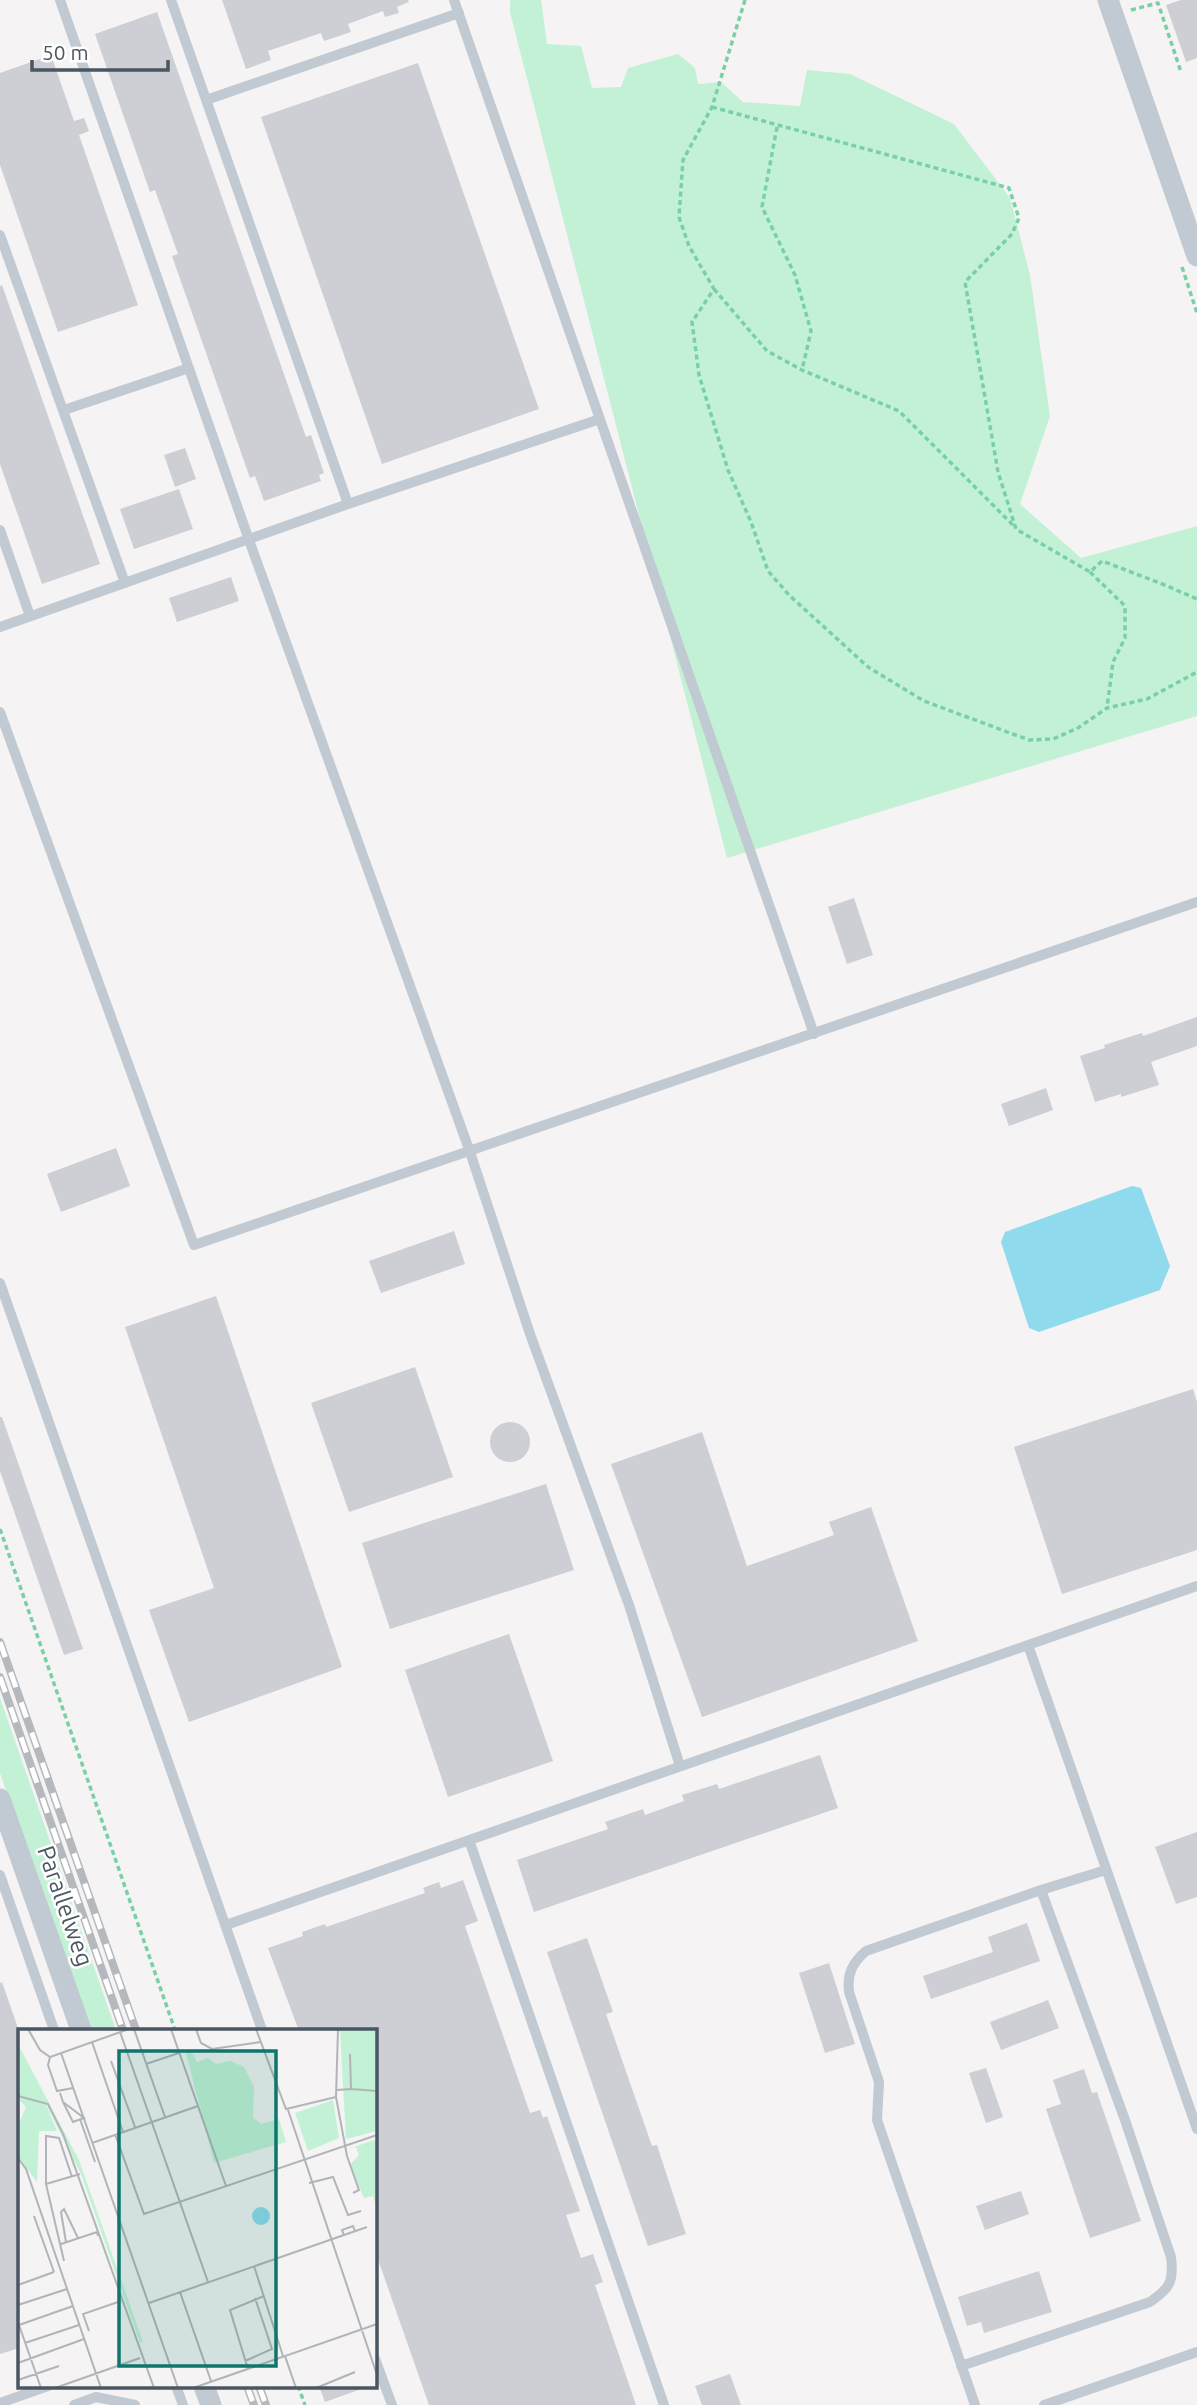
<svg xmlns="http://www.w3.org/2000/svg" width="1197" height="2405" font-family="Ubuntu,sans-serif">
	<rect width="100%" height="100%" fill="#f5f3f3"/>
	<path fill="#c3f1d5" d="M510,0H541L547,44L581,46L592,88L621,87L628,68L678,54L695,68L698,84L721,82L743,102L800,106L807,70L850,74L954,124L1010,198L1030,275L1050,416L1020,504L1081,558L1197,526V716L727,858L510,12Z
		M0,1698L116,2030H89L0,1773Z"/>
	<path fill="#90daee" d="M1132,1186L1141,1188L1170,1266L1160,1290L1039,1332L1029,1328L1001,1242L1005,1232Z"/>
	<path fill="#cdcfd5" d="M222,0H408L409,2L397,7L399,13L385,17L383,11L348,24L351,32L324,41L321,33L268,51L271,60L246,69Z
		M1181,0H1197V58L1186,62L1166,5Z
		M157,12L306,437L311,435L324,473L319,475L321,481L264,501L255,476L250,478L172,256L178,254L155,190L150,192L95,34Z
		M51,55L74,121L84,118L89,131L79,135L138,305L58,332L0,165V73Z
		M418,63L539,409L382,464L261,117Z
		M2,285L100,564L42,584L0,464V286Z
		M185,448L196,479L175,487L164,455Z
		M179,489L193,529L134,549L120,509Z
		M231,577L239,601L177,622L169,598Z
		M854,898L873,955L847,964L828,907Z
		M1197,1017V1046L1151,1062L1159,1085L1121,1097V1094L1095,1102L1080,1056L1105,1048L1104,1045L1142,1033L1143,1036Z
		M1046,1088L1053,1110L1009,1126L1001,1104Z
		M116,1148L130,1186L61,1212L47,1174Z
		M454,1231L465,1264L381,1293L369,1261Z
		M216,1296L342,1667L189,1722L149,1610L214,1588L125,1327Z
		M415,1367L453,1477L349,1512L311,1403Z
		M1193,1389L1197,1402V1550L1062,1594L1014,1447Z
		M0,1417H2L83,1649L64,1655L0,1471Z
		M490 1442a20 20 0 1 1 40 0a20 20 0 1 1-40 0Z
		M702,1432L747,1566L834,1535L829,1522L871,1507L918,1641L702,1717L611,1464Z
		M546,1484L574,1570L390,1629L362,1543Z
		M509,1634L553,1761L448,1797L405,1670Z
		M820,1755L838,1808L534,1912L517,1860L608,1829L605,1822L643,1809L645,1815L684,1801L682,1795L717,1784L719,1789Z
		M1197,1832V1897L1176,1904L1155,1847Z
		M463,1880L478,1921L465,1926L530,2113L540,2110L543,2118L547,2116L580,2211L566,2215L581,2258L593,2254L603,2282L595,2285L636,2405H429L374,2248V2031H299L268,1948L303,1936L302,1932L325,1924L326,1927L425,1893L423,1888L439,1882L441,1888Z
		M1027,1923L1040,1961L931,1999L923,1976L993,1952L988,1937Z
		M587,1938L613,2012L606,2014L652,2146L657,2145L686,2234L648,2246L547,1952Z
		M829,1963L855,2044L825,2053L799,1973Z
		M2,1982L19,2031V2348L0,2354V1983Z
		M1048,2000L1059,2028L1001,2050L990,2022Z
		M986,2068L1003,2117L986,2123L969,2073Z
		M1084,2069L1092,2093L1097,2092L1141,2221L1090,2238L1046,2109L1061,2104L1053,2080Z
		M1021,2191L1029,2214L985,2230L976,2206Z
		M1039,2271L1052,2312L984,2333L981,2322L967,2326L958,2297Z
		M730,2374L741,2405H702L695,2386Z
		M319,2386H364V2388L325,2402Z"/>
	<g fill="none" stroke-linecap="round" stroke-linejoin="round">
		<path stroke="#7ad0a6" stroke-width="3.5" stroke-dasharray="5 3.5" stroke-linecap="butt" d="M745,0L712,107L683,160L679,217L689,246L714,289L692,322L699,375L728,470L751,522L768,571L789,595L868,667L924,701L1029,740L1053,739L1078,728L1107,708L1147,699L1197,672
			M1131,10L1158,3L1181,72
			M712,107L1009,188L1019,218L1012,234L965,282L998,472L1016,529L1090,572L1102,561L1160,583L1197,599
			M777,127L762,207L795,275L811,331L802,370
			M1182,267L1197,313
			M714,289L767,351L802,370L899,411L1015,527
			M1090,572L1125,606V638L1113,662L1107,708
			M0,1529L175,2030
			M298,2386L305,2405"/>
		<path stroke="#c1cad2" stroke-width="10" d="M60,0L249,540L470,1152L530,1334L629,1605L680,1766
			M171,0L348,504
			M454,0L814,1034
			M206,100L459,13
			M0,235L125,583
			M64,410L189,368
			M0,530L30,616
			M0,627L348,504L600,419
			M0,712L194,1245L1197,902
			M0,1283L262,2030
			M1028,1645L1197,2129
			M469,1840L664,2405
			M0,1875L54,2030
			M226,1925L1197,1586
			M374,2356L392,2405
			M961,2366L1150,2302C1170,2288 1174,2282 1171,2257L1125,2120L1041,1890
			M176,2386L183,2405
			M0,2403L48,2386
			M74,2405L96,2397L135,2405
			M975,2405L877,2120L879,2082L849,1992C847,1974 852,1963 866,1951L1041,1890L1106,1870
			M1044,2405L1197,2352"/>
		<path stroke="#c1cad2" stroke-width="21" d="M1108,0L1197,256
			M0,1799L81,2030
			M204,2386L211,2405"/>
		<defs>
			<path id="rail" d="M0,1642L136,2030
				M0,1677L123,2030
				M247,2386L254,2405
				M259,2386L266,2405"/>
		</defs>
		<use href="#rail" stroke="#b5b8bd" stroke-width="8"/>
		<use href="#rail" stroke="#fff" stroke-width="5" stroke-dasharray="16" stroke-linecap="butt"/>
	</g>
	<g text-anchor="middle" stroke-width="5" stroke-linejoin="round" paint-order="stroke">
		<g font-size="24" fill="#4a5661" stroke="#fff">
			<text transform="translate(65 1906) rotate(71)" y="8">Parallelweg</text>
		</g>
	</g>
	<g transform="translate(18 2029)">
		<rect width="359" height="359" fill="#f5f3f3"/>
		<path d="M322,0H359V102L328,110ZM0,15L61,131L125,313L122,314L63,145L26,71L39,102H21L19,153L0,128V97L8,78L0,70ZM172,20L179,33L190,29L198,35L212,32L226,38L236,58L235,88L243,95L261,90L268,113L196,134L168,24ZM315,71L321,109L290,122L277,84ZM359,110V179L355,167L346,169L332,136L341,126L338,118L330,120Z" fill="#c3f1d5"/>
		<path d="M234 187a9 9 0 1 1 18 0a9 9 0 1 1-18 0Z" fill="#90daee"/>
		<path fill="none" stroke="#b1b4b9" stroke-width="2" d="M10,0L22,21L32,28M116,0L147,88M153,0L208,157M178,0L183,14L194,20L243,13M238,0L268,80L318,68M320,0L318,68L329,127L341,161L335,164M102,3L190,253M74,13L105,103M43,24L160,359M93,32L117,98M128,35L161,24M55,59L39,62L30,36L32,28L111,0M333,60L359,62M319,61L333,60L332,25M42,64L45,73L66,89L55,93L45,73M0,67L30,75L45,105L136,359M270,81L359,346M62,90L77,133M97,105L126,185L359,106M74,114L180,77M0,129L8,140L83,359M291,154L315,148L330,186L343,182M28,155V107L41,109L54,148M16,187L36,243M326,206L324,201L335,197L337,202M48,213L43,183L46,180L60,209M43,215L79,203L80,207M46,232L28,155L62,145M236,237L265,327M0,256L36,243M162,263L193,352M131,274L349,198M0,276L49,260M0,293L23,359M1,296L55,277M71,302L65,285L103,272M7,314L61,296M227,332L254,320L237,269M0,334L66,310M230,340L212,281L246,267M0,351L41,337M37,359L122,329M175,359L267,327M278,359L267,327L359,295M298,359L337,343"/>
		<path fill="#0f766e" fill-opacity="0.15" stroke="#0f766e" stroke-width="3.5" d="M101,22H258V337H101Z"/>
		<rect width="359" height="359" fill="none" stroke="#4a5661" stroke-width="3.5"/>
	</g>
	<path d="M32 60v10h136v-10" fill="none" stroke="#4a5661" stroke-width="3.5"/>
	<text x="42" y="60" font-size="21" fill="#4a5661" stroke="#ffffff" stroke-width="5" paint-order="stroke">50 m</text>
</svg>
